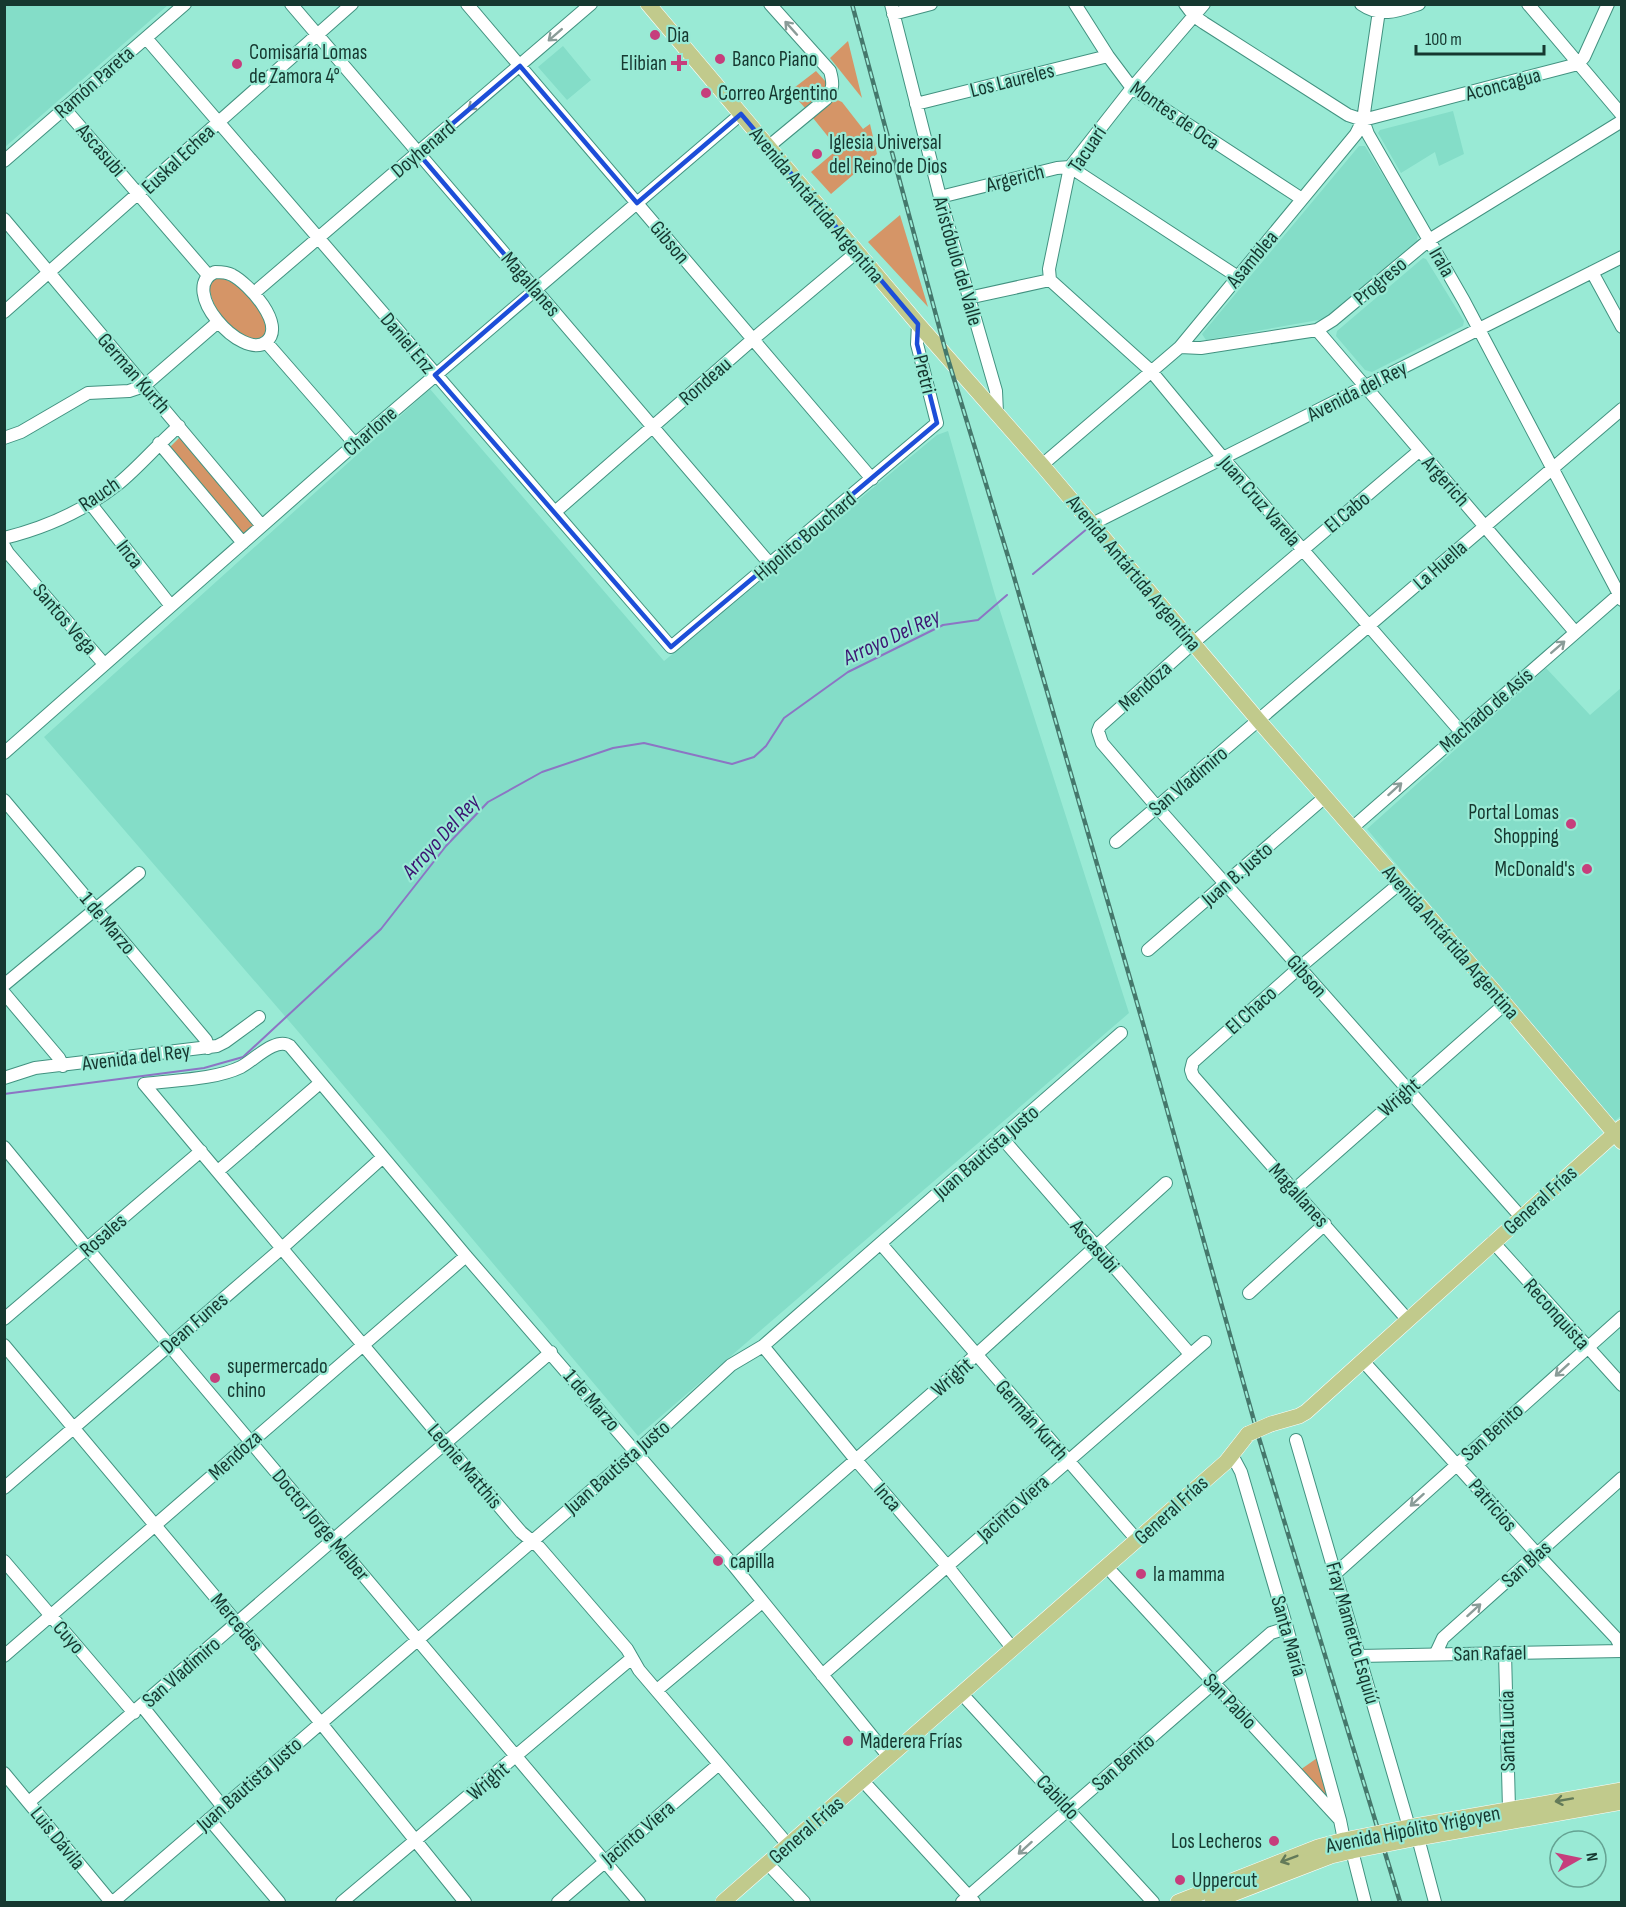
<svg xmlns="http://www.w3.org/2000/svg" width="1626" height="1907" font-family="'Sofia Sans Condensed',sans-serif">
	<rect width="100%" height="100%" fill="#99ead5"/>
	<path fill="#84ddc8" d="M5,4H168V5L5,147Z
		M563,46L591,80L567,100L538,67Z
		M1453,111L1464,154L1439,166L1435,152L1401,173L1378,133L1380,130Z
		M1359,146H1365L1418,233L1417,241L1324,319L1206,340L1202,334Z
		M1423,258L1426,259L1464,321L1463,326L1372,372L1365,370L1336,336L1337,331Z
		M430,389L664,661L937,435L948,431L995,595L1129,1013L638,1436L296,1029L44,737Z
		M1546,668L1590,715L1621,688L1622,1115L1612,1123L1367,829Z"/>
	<path fill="#d59567" d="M848,41L862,98L830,58Z
		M816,71L826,82V90L805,108L790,91Z
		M835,99L842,102L863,129L870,124L877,154L831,194L811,172L838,149L813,118Z
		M900,215L928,307L868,242Z
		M216,277C241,281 272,311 264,338C235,344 210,309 209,283Z
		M181,436L256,525L243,536L169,448Z
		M1320,1756L1333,1805L1300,1770Z"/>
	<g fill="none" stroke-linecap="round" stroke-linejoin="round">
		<path stroke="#8c75c4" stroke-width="2" d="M1033,574L1088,528
			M4,1094L204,1068L243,1057L381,929L446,846L488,802L542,772L613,748L644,743L732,764L754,757L766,746L784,718L848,672L943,625L978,620L1007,595"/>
		<defs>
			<path id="minor" d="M291,4L770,564
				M467,4L872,479
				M891,4L940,197L996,391L997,413
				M1075,4L1108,56L1132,88L1302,199
				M1185,4L1194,16L1204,23L1348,115L1363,120L1578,64L1584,57L1608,4
				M1361,4C1381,18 1398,11 1419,4
				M1528,4L1622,115
				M893,14L931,4
				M146,38L671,647L937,423L917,344L918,324
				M916,104L1108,56
				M64,108L208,275
				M1363,120L1368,134L1464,301L1622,600
				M768,147L826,99C834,89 833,82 830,71L770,4
				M4,161L185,4
				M940,197L1057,168L1070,167L1238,277
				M4,219L262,526
				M215,272C221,272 227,272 232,275C248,283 287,325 266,342C242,361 177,289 215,272Z
				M1592,272L1622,327
				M1050,280L1151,371L1223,458L1461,732
				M254,293L591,4
				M968,298L1050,280L1049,269L1070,167L1132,88L1204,4
				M4,312L352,4
				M1317,330L1575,632
				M266,342L355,444
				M1180,347L1201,348L1317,330L1333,320L1429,240L1622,121
				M4,438L21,432L88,393L129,391L144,386L218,322
				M159,443L243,543
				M1419,451L1193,643L1100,726L1098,731L1102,743L1157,807L1521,1217
				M1042,465L1180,347L1356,134L1363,120L1380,4
				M90,503L171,606
				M555,512L752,340L857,252
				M1092,524L1622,257
				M4,538C45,528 85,510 118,484C140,466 158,444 179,426
				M4,546L8,553L104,664
				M4,753L355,444L741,114
				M4,800L206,1040L208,1048
				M1352,828L1622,592
				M1116,842L1622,409
				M1399,884L1300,967L1193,1062L1191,1070L1193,1076L1407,1319
				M1148,950L1325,797
				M4,985L139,873
				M4,993L59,1058L63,1066
				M4,1078L35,1068L217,1046L225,1042L259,1017
				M144,1084C173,1080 214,1080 241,1067C253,1061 276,1036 290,1046L466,1256L734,1566L889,1757
				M144,1084L446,1444L521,1532L539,1547L627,1649L639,1670L789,1846
				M1002,1138L1190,1354
				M4,1147L87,1248L639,1902
				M218,1171L320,1083
				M1294,1190L1505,1004
				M1493,1242L1622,1385
				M881,1244L1137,1540
				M1249,1293L1325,1224
				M4,1319L201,1151
				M4,1345L320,1722L465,1902
				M763,1346L856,1460L948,1567L1013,1649
				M1363,1361L1537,1554L1616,1638L1622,1649
				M1296,1440L1409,1827
				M1232,1455L1241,1472L1287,1628L1340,1820
				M4,1488L282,1248L383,1157
				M4,1561L134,1713
				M734,1566L976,1355L1166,1183
				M1107,1567L1340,1820L1344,1840
				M1336,1573L1622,1317
				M1436,1653L1443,1638L1622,1478
				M1505,1653L1509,1809
				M4,1656L466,1256
				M1359,1656L1622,1651
				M822,1675L1205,1342
				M657,1690L762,1602
				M961,1693L1153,1902
				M142,1706L223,1807
				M4,1773L111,1902
				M862,1780L974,1902
				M29,1802L551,1352
				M209,1819L279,1902
				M1418,1838L1435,1902
				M1352,1851L1365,1902
				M768,1864L804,1902
				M113,1902L636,1452L731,1365L763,1346L1121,1033
				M342,1902L632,1658
				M558,1902L719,1764
				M962,1902L1271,1633L1287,1628"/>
			<path id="major" d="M648,4L918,324L1042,465L1259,721L1505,1004L1622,1142
				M1271,1424L1299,1416L1306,1412L1622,1127
				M1409,1827L1622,1790
				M1418,1838L1622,1802
				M723,1902L1226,1462L1248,1434
				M1178,1902L1318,1847L1344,1840
				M1212,1902L1331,1856L1352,1851"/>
		</defs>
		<use href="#minor" stroke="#429280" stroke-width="14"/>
		<use href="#major" stroke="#fff" stroke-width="16"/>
		<use href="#minor" stroke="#fff" stroke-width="12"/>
		<use href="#major" stroke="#c1ca8c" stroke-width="15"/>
		<defs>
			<path id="rail" d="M852,4L947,356L1010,563L1142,1020L1258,1435L1400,1902"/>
		</defs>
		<use href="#rail" stroke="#45786c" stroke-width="4.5"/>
		<use href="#rail" stroke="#99ead5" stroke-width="2" stroke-dasharray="7" stroke-linecap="butt"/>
		<defs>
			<path id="major-bridge" d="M1248,1434L1271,1424
				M1344,1840L1409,1827
				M1352,1851L1418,1838"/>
		</defs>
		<use href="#major-bridge" stroke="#fff" stroke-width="16" stroke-linecap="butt"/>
		<use href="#major-bridge" stroke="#c1ca8c" stroke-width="15"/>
	</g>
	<defs><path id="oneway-shaft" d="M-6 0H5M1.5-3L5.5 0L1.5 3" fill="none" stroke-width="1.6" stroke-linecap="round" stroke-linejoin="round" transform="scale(1.5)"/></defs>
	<g stroke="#8a9c98">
		<use href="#oneway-shaft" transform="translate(791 28) rotate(-132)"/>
		<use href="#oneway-shaft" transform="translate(555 35) rotate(139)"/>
		<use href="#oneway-shaft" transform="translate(475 104) rotate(140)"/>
		<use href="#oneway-shaft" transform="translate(1558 647) rotate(-41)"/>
		<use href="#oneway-shaft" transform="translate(1395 789) rotate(-42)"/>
		<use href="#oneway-shaft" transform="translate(1562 1370) rotate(138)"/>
		<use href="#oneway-shaft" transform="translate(1417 1500) rotate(138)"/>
		<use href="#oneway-shaft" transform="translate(1474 1610) rotate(-42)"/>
		<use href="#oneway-shaft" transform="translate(1025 1848) rotate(138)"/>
	</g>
	<g stroke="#637a59">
		<use href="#oneway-shaft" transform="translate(1564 1800) rotate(170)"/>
		<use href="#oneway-shaft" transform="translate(1289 1859) rotate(159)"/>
	</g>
	<path fill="none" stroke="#1d4ed8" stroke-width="4.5" stroke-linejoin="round" d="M520,66L637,203L741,114L918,324L917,344L937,423L671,647L435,375L534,289L418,153Z"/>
	<g fill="#c63e7c" stroke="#99ead5" stroke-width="2">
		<circle cx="655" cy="35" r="6"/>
		<circle cx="720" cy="59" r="6"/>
		<path d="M676 54h6v6h6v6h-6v6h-6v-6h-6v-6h6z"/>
		<circle cx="237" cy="64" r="6"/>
		<circle cx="706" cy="93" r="6"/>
		<circle cx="817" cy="154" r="6"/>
		<circle cx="1571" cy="824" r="6"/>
		<circle cx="1587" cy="869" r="6"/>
		<circle cx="215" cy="1378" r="6"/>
		<circle cx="718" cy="1561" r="6"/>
		<circle cx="1141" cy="1574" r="6"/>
		<circle cx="848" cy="1741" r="6"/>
		<circle cx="1274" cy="1841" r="6"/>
		<circle cx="1180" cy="1880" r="6"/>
	</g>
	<g text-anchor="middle" stroke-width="4.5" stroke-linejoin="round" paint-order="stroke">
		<g font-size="21" fill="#163830" stroke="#99ead5" text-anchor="start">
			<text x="667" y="42">Dia</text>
			<text x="249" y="59">Comisaría Lomas<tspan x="249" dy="24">de Zamora 4°</tspan></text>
			<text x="732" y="66">Banco Piano</text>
			<text x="667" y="70" text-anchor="end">Elibian</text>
			<text x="718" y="100">Correo Argentino</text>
			<text x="829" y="149">Iglesia Universal<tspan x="829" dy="24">del Reino de Dios</tspan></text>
			<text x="1559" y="819" text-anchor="end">Portal Lomas<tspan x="1559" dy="24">Shopping</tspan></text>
			<text x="1575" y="876" text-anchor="end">McDonald's</text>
			<text x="227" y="1373">supermercado<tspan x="227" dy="24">chino</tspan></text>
			<text x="730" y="1568">capilla</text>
			<text x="1153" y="1581">la mamma</text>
			<text x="860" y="1748">Maderera Frías</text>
			<text x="1262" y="1848" text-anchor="end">Los Lecheros</text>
			<text x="1192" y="1887">Uppercut</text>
		</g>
		<g font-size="21" fill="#163830" stroke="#99ead5">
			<text transform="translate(1012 80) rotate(-14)" y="7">Los Laureles</text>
			<text transform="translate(94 82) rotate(-41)" y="7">Ramón Pareta</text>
			<text transform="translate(1503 84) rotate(-15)" y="7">Aconcagua</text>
			<text transform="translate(1175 115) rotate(35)" y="7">Montes de Oca</text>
			<text transform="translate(423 149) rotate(-40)" y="7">Doyhenard</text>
			<text transform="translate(1087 149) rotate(-56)" y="7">Tacuarí</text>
			<text transform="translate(101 150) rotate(49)" y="7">Ascasubi</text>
			<text transform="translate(178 159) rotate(-43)" y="7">Euskal Echea</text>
			<text transform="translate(1015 178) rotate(-14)" y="7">Argerich</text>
			<text transform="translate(817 205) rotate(50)" y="7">Avenida Antártida Argentina</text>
			<text transform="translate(670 242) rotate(50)" y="7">Gibson</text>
			<text transform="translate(1252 259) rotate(-50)" y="7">Asamblea</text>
			<text transform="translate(958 261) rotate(74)" y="7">Aristóbulo del Valle</text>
			<text transform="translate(1442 262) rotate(60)" y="7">Irala</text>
			<text transform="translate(1380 281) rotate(-40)" y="7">Progreso</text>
			<text transform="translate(531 284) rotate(49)" y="7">Magallanes</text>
			<text transform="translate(408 343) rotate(50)" y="7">Daniel Enz</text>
			<text transform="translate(134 373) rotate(49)" y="7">German Kurth</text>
			<text transform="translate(925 374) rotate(76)" y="7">Pretri</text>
			<text transform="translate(705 381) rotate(-41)" y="7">Rondeau</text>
			<text transform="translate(1357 391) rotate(-27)" y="7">Avenida del Rey</text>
			<text transform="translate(370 431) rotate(-41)" y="7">Charlone</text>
			<text transform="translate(1446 481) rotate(48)" y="7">Argerich</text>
			<text transform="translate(99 494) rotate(-34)" y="7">Rauch</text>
			<text transform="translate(1260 501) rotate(49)" y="7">Juan Cruz Varela</text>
			<text transform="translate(1347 512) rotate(-40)" y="7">El Cabo</text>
			<text transform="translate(805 536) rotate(-40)" y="7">Hipolito Bouchard</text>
			<text transform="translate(130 554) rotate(52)" y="7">Inca</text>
			<text transform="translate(1440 565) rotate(-41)" y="7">La Huella</text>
			<text transform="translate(1134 573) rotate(50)" y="7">Avenida Antártida Argentina</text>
			<text transform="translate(65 619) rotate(49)" y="7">Santos Vega</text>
			<text transform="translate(1145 686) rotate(-42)" y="7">Mendoza</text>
			<text transform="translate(1486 710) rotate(-41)" y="7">Machado de Asís</text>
			<text transform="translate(1188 781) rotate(-40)" y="7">San Vladimiro</text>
			<text transform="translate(1237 874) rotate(-41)" y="7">Juan B. Justo</text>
			<text transform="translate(108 923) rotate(50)" y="7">1 de Marzo</text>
			<text transform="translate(1451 942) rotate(49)" y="7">Avenida Antártida Argentina</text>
			<text transform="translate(1307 976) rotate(49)" y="7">Gibson</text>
			<text transform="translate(1251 1010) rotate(-42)" y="7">El Chaco</text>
			<text transform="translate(136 1057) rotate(-7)" y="7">Avenida del Rey</text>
			<text transform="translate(1399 1097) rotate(-41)" y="7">Wright</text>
			<text transform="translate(986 1152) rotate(-41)" y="7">Juan Bautista Justo</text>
			<text transform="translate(1299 1195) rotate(48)" y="7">Magallanes</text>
			<text transform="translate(1540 1200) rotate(-42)" y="7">General Frías</text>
			<text transform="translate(103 1235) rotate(-41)" y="7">Rosales</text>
			<text transform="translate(1095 1246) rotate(49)" y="7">Ascasubi</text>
			<text transform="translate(1557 1314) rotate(48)" y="7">Reconquista</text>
			<text transform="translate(194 1323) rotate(-41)" y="7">Dean Funes</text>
			<text transform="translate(952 1377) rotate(-41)" y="7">Wright</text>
			<text transform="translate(592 1400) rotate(49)" y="7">1 de Marzo</text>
			<text transform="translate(1032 1420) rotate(49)" y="7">Germán Kurth</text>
			<text transform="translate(1492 1432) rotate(-42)" y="7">San Benito</text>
			<text transform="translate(235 1455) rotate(-42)" y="7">Mendoza</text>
			<text transform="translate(465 1466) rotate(50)" y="7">Leonie Matthis</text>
			<text transform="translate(617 1467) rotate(-41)" y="7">Juan Bautista Justo</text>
			<text transform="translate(888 1497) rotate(49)" y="7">Inca</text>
			<text transform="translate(1493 1505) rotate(49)" y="7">Patricios</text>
			<text transform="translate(1013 1508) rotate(-42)" y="7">Jacinto Viera</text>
			<text transform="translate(1171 1510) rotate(-42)" y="7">General Frías</text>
			<text transform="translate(321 1525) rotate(50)" y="7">Doctor Jorge Melber</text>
			<text transform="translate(1526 1564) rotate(-42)" y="7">San Blas</text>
			<text transform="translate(237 1622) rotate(50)" y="7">Mercedes</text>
			<text transform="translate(1353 1633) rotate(74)" y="7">Fray Mamerto Esquiú</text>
			<text transform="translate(1289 1636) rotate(74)" y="7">Santa María</text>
			<text transform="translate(69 1637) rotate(49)" y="7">Cuyo</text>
			<text transform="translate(1490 1653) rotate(-1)" y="7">San Rafael</text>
			<text transform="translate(181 1672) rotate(-41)" y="7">San Vladimiro</text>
			<text transform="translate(1230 1701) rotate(47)" y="7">San Pablo</text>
			<text transform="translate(1507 1731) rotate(-91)" y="7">Santa Lucía</text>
			<text transform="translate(1123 1762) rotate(-41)" y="7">San Benito</text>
			<text transform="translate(488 1781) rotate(-40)" y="7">Wright</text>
			<text transform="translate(249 1784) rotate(-41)" y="7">Juan Bautista Justo</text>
			<text transform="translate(1058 1797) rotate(47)" y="7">Cabildo</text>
			<text transform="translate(1413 1829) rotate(-11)" y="7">Avenida Hipólito Yrigoyen</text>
			<text transform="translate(806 1830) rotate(-41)" y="7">General Frías</text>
			<text transform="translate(638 1833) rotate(-40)" y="7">Jacinto Viera</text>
			<text transform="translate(58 1838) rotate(51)" y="7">Luis Dávila</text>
		</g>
		<g font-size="22" font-style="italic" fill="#3c1472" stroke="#99ead5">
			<text transform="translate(891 636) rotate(-25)" y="8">Arroyo Del Rey</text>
			<text transform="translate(440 836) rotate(-48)" y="8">Arroyo Del Rey</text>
		</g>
	</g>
	<rect width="1626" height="1907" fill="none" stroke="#163830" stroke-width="12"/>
	<g transform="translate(1578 1859) rotate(81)"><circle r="28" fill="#99ead5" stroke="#65a393" stroke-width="1.5"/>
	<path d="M0-4.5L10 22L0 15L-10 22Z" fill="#c63e7c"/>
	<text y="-9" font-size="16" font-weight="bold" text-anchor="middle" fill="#163830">N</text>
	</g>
	<path d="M1416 45v9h128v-9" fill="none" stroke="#163830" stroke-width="3"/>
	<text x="1425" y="45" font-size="18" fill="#163830" stroke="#99ead5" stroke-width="4.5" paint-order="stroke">100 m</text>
</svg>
